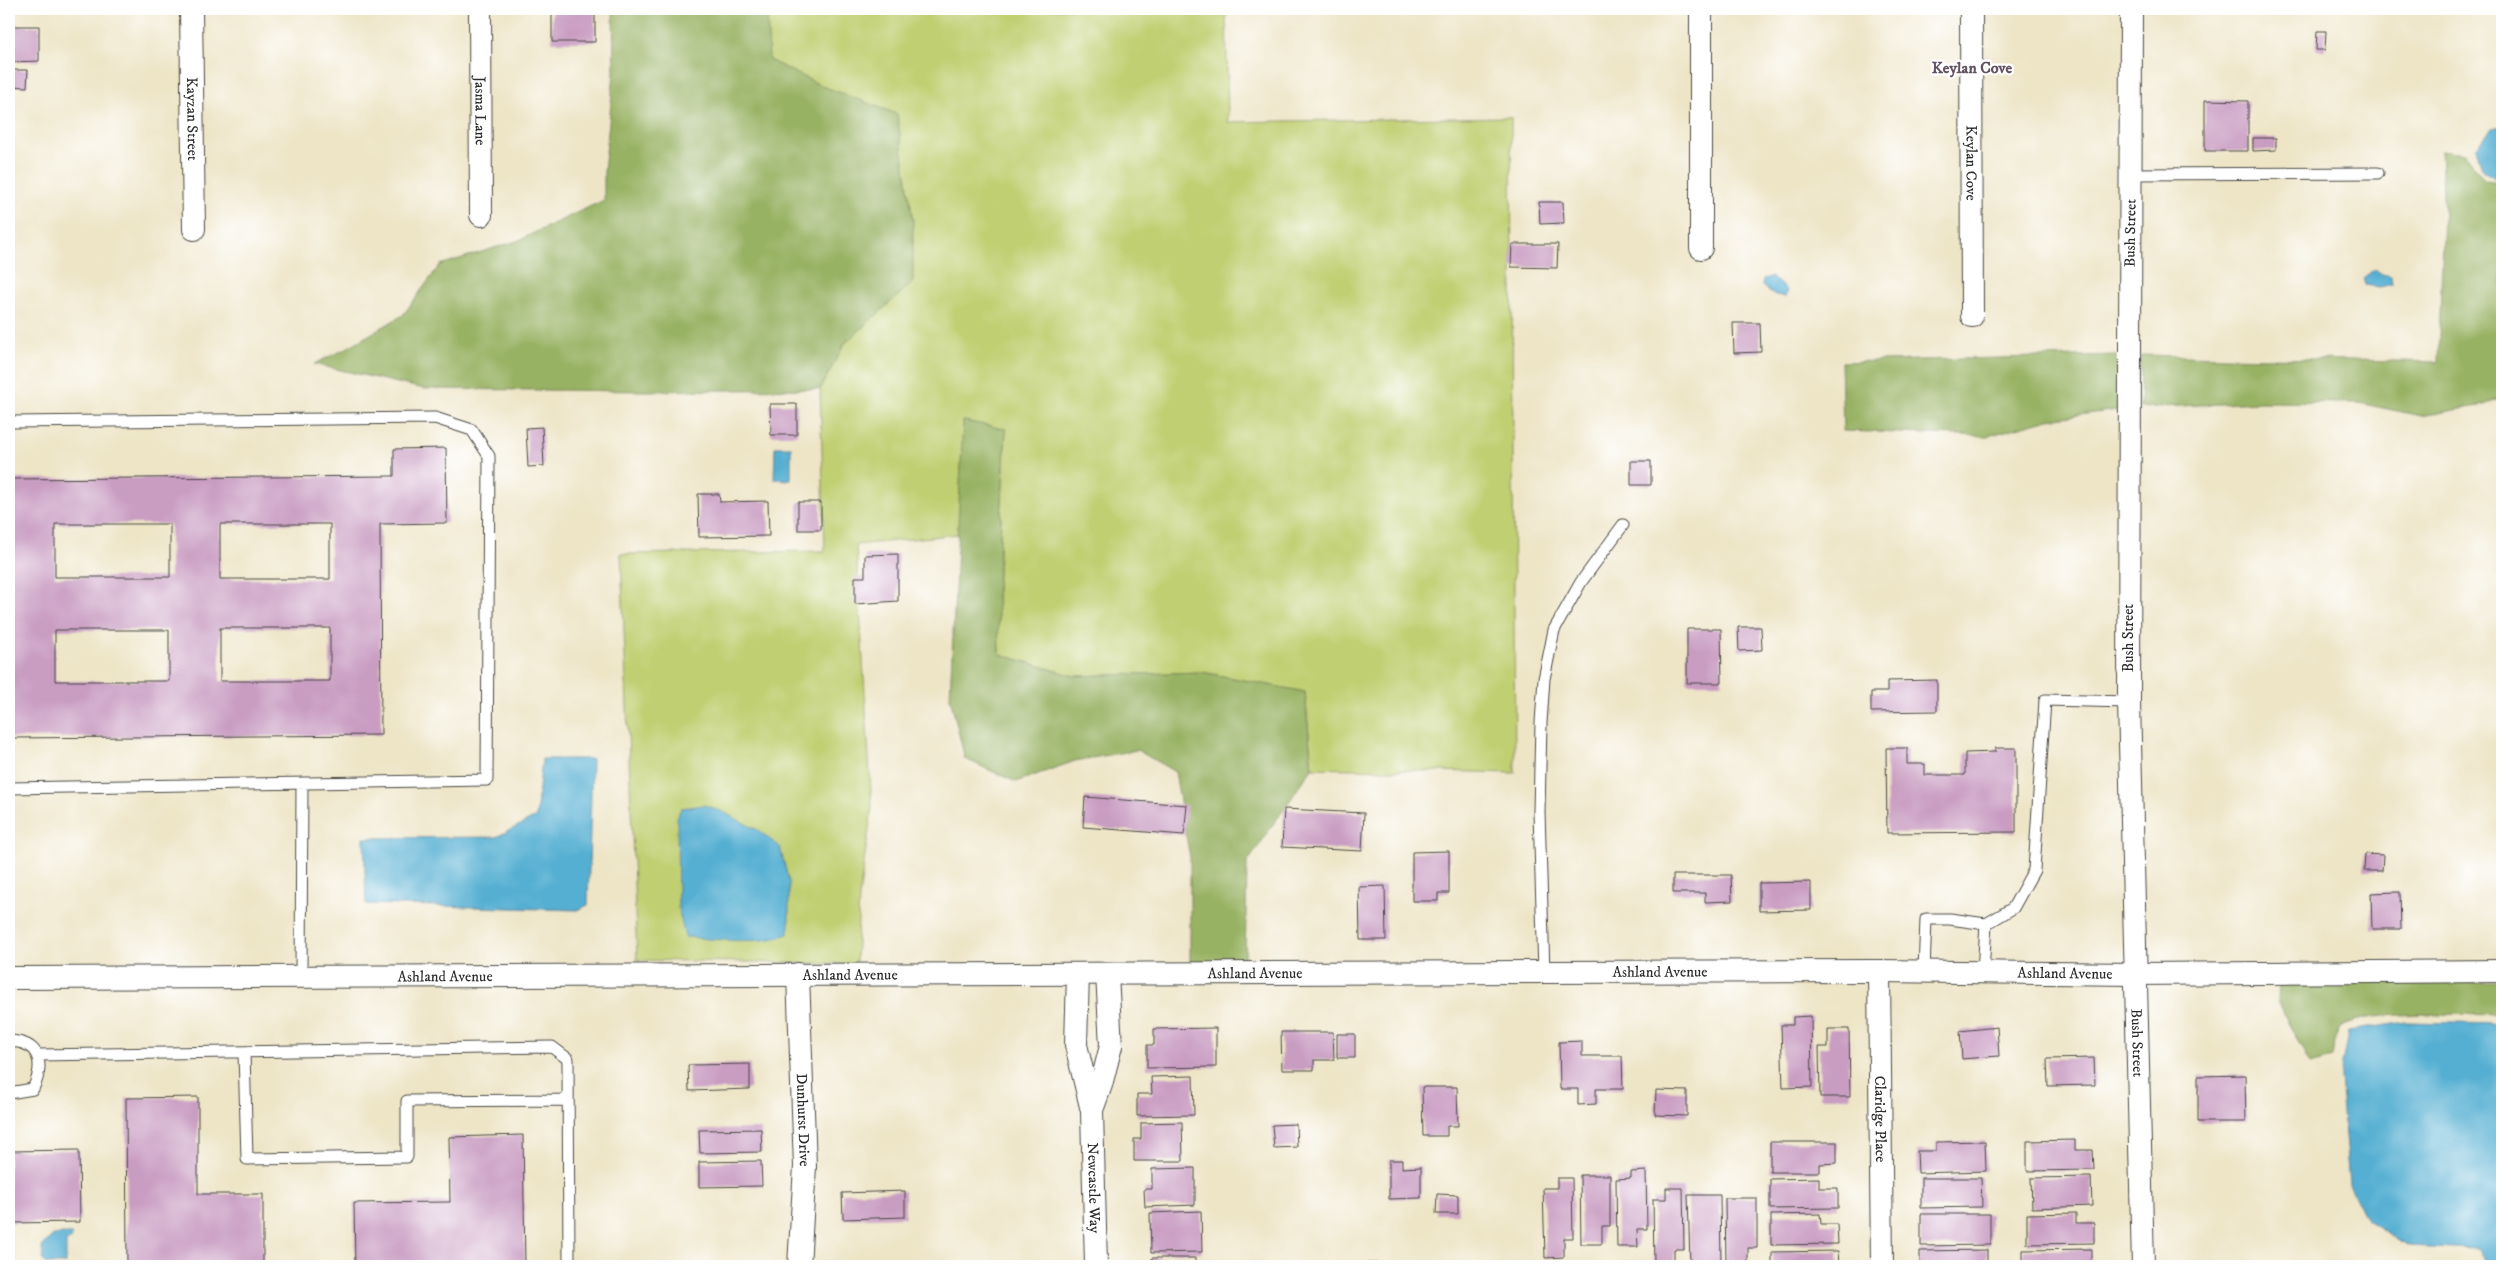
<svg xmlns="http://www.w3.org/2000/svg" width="2511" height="1275" font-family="'IM FELL DW Pica',serif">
	<rect width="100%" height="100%" fill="#fff"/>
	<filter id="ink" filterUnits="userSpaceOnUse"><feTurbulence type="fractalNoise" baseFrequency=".02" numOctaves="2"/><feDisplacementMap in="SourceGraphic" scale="10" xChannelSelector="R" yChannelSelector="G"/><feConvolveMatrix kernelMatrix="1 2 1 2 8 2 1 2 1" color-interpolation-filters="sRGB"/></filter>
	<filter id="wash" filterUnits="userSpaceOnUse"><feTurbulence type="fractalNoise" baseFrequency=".0096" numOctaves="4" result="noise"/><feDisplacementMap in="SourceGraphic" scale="20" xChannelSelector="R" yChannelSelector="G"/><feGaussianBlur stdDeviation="1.12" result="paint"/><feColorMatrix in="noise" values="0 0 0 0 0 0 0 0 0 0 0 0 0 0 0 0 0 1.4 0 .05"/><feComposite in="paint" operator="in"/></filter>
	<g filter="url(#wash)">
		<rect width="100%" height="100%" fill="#eee5c7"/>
		<path fill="#c0cf71" stroke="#767d4e" d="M767,9H1226L1228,122L1511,117L1515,773L1312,768L1305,692L1202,672L1074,676L999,654L997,591L1006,430L964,421L958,534L856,545L872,808L859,896L856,964L637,960L621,554L825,551L820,389L845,343L913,282L820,85L768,60Z"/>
		<path fill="#98b263" stroke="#626e47" d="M613,9H767L769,60L820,85L897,114L913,220V282L845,343L820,389L645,391L424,389L314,364L345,349L403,315L440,265L517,241L604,200V172L614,73Z
			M2441,150L2464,153L2485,180L2502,182V398L2484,405L2421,416L2359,403L2260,402L2140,408L2141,355L2438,362L2444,217Z
			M2117,355V410L2049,419L1988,436L1843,431L1841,362Z
			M963,421L1006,429L997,591L999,654L1074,676L1202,672L1305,692L1312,768L1247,863L1245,963H1190V858L1175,772L1137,750L1075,761L1016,782L965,759L950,697Z
			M2502,981V1015C2473,1015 2357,1009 2340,1028C2334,1034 2335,1049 2333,1058L2310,1064L2278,1002L2279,983Z"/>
		<path fill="#54afd2" stroke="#406d7e" d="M2502,126V179L2500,180L2483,171L2476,148L2492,128Z
			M2375,269L2382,274L2391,276L2392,284L2380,287L2365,285L2363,278Z
			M1771,277L1787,290L1785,297L1772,294L1762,286L1763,279Z
			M775,447H791V480L774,479Z
			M542,759H592L588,905L577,910L366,904L364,838L496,837L536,817Z
			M704,805L721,811L758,830L780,847L789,882V933C769,946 710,939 685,937L678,908L677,818L681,808Z
			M2406,1022L2502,1024V1266H2491L2476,1249L2408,1246L2367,1220L2349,1184L2340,1077L2348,1031Z
			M59,1234H71L72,1239L66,1242V1264H46L43,1261L42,1247L51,1237Z"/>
		<g id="blocks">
			<path fill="#c99dc2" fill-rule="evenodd" d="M552,9H595V42H552Z
				M10,26H39V61L10,62Z
				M2317,31H2326L2325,50H2316Z
				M10,70H28L27,87L9,86Z
				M2205,100L2248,101V151H2205Z
				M2253,138H2276V150L2253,151Z
				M1539,202H1563L1564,223L1540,224Z
				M1512,244H1558L1557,268L1511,267Z
				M1733,323H1760L1761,352L1734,353Z
				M770,404H797V435H771Z
				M542,427L544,466L528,467L526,428Z
				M446,448L447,523L380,524L381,735L9,738V479L394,476V449ZM55,524H170V577H55ZM220,524H330V579H220ZM220,628H330V681H220ZM55,630H169V681H55Z
				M1631,461H1651V485H1631Z
				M698,494H719L720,502L768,501L769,536L699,537Z
				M798,502H821V530H798Z
				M898,554V601L855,604V577H865V555Z
				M1738,627H1761L1762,650L1739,651Z
				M1687,629H1721L1722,683H1687Z
				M1937,680V711L1871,712V692H1887V681Z
				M1886,748H1907V764H1925V775H1965V753L1995,752V748H2016V832L1887,833Z
				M1085,797L1187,805L1184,835L1083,827Z
				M1284,809L1364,813L1362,851L1282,847Z
				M1449,851V893H1438V901H1412V852Z
				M2365,854L2383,855L2382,871H2364Z
				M1673,875H1731L1732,901L1705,902V893H1673Z
				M1811,882V910L1759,911V883Z
				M1385,886L1386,940H1360L1359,887Z
				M2400,892L2401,929H2372L2371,893Z
				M1811,1016L1812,1087L1783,1088L1781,1025H1793V1017Z
				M1997,1027L1999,1056L1962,1059L1960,1031Z
				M1216,1028V1067L1147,1068V1045H1154V1029Z
				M1828,1029H1849L1850,1097H1820L1819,1047H1828Z
				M1281,1032H1333L1334,1060H1314V1070H1282Z
				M1337,1034H1355V1058H1337Z
				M1582,1041V1056H1622L1623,1089H1596V1104L1578,1105V1089H1560L1559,1042Z
				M2094,1058L2095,1085L2048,1086L2047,1059Z
				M750,1064V1089L689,1091L688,1065Z
				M2245,1075L2246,1122H2198V1076Z
				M1193,1076L1194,1115L1137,1116V1094H1152L1151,1077Z
				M1422,1087H1457L1458,1126H1447V1136H1423Z
				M1656,1090L1687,1091V1116L1655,1115Z
				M198,1097V1194H263V1266H127L126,1098Z
				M1182,1122L1183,1161H1134V1139H1141V1123Z
				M1296,1124L1297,1147L1274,1148L1272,1125Z
				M761,1129L762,1152L700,1153L699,1130Z
				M523,1135L525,1266H355L354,1203L450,1202L449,1137Z
				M2075,1140V1150H2093L2094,1170L2027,1171V1141Z
				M1985,1141L1986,1171L1918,1173L1917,1151H1936V1142Z
				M1770,1142H1837V1163L1820,1164V1172H1770Z
				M79,1150L80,1222L9,1223V1151Z
				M1389,1160H1402V1168L1421,1167V1198L1389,1199Z
				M761,1161L762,1186L699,1187V1162Z
				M1195,1168V1205L1145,1207L1144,1189H1152V1169Z
				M1646,1171L1647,1229H1637L1638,1247H1617L1616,1179L1631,1178V1172Z
				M1580,1175H1610V1226H1602V1244H1581Z
				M2091,1177L2092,1206L2032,1208L2031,1178Z
				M1557,1178H1572L1573,1238H1564V1257L1545,1258L1543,1188H1557Z
				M1819,1178V1188H1838V1208L1770,1209V1179Z
				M1921,1178H1981L1982,1207L1921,1208Z
				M1666,1188H1683L1684,1249H1674V1266H1654L1653,1199H1666Z
				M905,1191V1217L843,1219L842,1193Z
				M1437,1194L1458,1195V1214H1436Z
				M1688,1195H1720L1721,1264H1690Z
				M1725,1198H1757V1248H1748V1266H1726Z
				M1201,1211L1202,1252L1151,1253L1150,1213Z
				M2076,1213V1223H2094V1243L2027,1244V1214Z
				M1820,1214L1821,1224H1837L1838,1244L1771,1245V1215Z
				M1921,1214H1990V1245L1921,1246Z
				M2091,1249V1266H2023V1250Z
				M1987,1250V1266H1920V1251Z
				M1838,1251L1839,1266H1772V1252Z
				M1152,1258H1195V1266H1152Z
				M1367,1263H1406V1266H1367Z"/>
		</g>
	</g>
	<g filter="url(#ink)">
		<use href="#blocks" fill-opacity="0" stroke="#484742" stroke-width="1"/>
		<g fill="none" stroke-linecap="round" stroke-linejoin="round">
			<defs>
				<path id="lane" d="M2131,174L2378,173
					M9,422L435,418L472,430L489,456L487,780L9,788
					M1924,971L1926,919H1950L1986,924
					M1544,972L1539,812L1541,723L1544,679L1554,630L1581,582L1623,525
					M1983,972L1986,924L2013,908L2034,870L2045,700L2129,702
					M301,977L302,783
					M9,1041C40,1042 45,1063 33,1089L9,1093
					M244,1052L247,1159L407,1157V1101L568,1100
					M38,1055L552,1047L568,1059L569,1266"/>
				<g id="street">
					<path id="s1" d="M191,9L194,229"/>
					<path id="s2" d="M480,9L481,215"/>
					<path id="s3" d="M1971,9L1972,316"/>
					<path id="s4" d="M2131,9L2129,702L2143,1266"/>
					<path d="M1701,248V9"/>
					<path id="s5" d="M1879,971L1882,1266"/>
					<path id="s6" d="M798,974L805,1166L799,1266"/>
					<path id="s7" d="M1078,974L1076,1045L1092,1111L1096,1266"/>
					<path id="s8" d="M9,978L1544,972L1879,971L2135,974L2502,971"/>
					<path d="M1092,1110L1101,1085L1111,1046L1107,974"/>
				</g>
			</defs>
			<use href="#lane" stroke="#484742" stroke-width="13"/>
			<use href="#street" stroke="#484742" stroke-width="24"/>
			<use href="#lane" stroke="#fff" stroke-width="11"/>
			<use href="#street" stroke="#fff" stroke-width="22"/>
		</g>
	</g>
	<g text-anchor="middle" stroke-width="4.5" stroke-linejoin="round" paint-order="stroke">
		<g font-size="15" fill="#2b2b2b" stroke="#fff">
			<text dy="5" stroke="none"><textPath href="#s2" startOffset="102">Jasma Lane</textPath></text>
			<text dy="5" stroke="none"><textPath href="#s1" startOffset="110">Kayzan Street</textPath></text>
			<text dy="5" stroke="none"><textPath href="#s3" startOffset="154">Keylan Cove</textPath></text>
			<text transform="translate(2130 233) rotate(-89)" y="5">Bush Street</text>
			<text transform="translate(2128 638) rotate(-90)" y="5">Bush Street</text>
			<text dy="5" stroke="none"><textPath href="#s8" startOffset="1651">Ashland Avenue</textPath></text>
			<text dy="5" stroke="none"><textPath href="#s8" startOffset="1246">Ashland Avenue</textPath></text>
			<text dy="5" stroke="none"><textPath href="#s8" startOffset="2056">Ashland Avenue</textPath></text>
			<text dy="5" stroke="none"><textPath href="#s8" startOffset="841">Ashland Avenue</textPath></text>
			<text dy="5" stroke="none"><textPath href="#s8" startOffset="436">Ashland Avenue</textPath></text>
			<text dy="5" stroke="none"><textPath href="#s4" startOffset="1034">Bush Street</textPath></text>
			<text dy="5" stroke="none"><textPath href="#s5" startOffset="148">Claridge Place</textPath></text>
			<text dy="5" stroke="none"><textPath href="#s6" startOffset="146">Dunhurst Drive</textPath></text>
			<text dy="5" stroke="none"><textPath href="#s7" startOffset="216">Newcastle Way</textPath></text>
		</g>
		<g font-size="16" font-weight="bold" fill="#625360" stroke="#fff">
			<text x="1972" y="73">Keylan Cove</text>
		</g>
	</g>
	<rect width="2511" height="1275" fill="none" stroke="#fff" stroke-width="30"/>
</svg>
